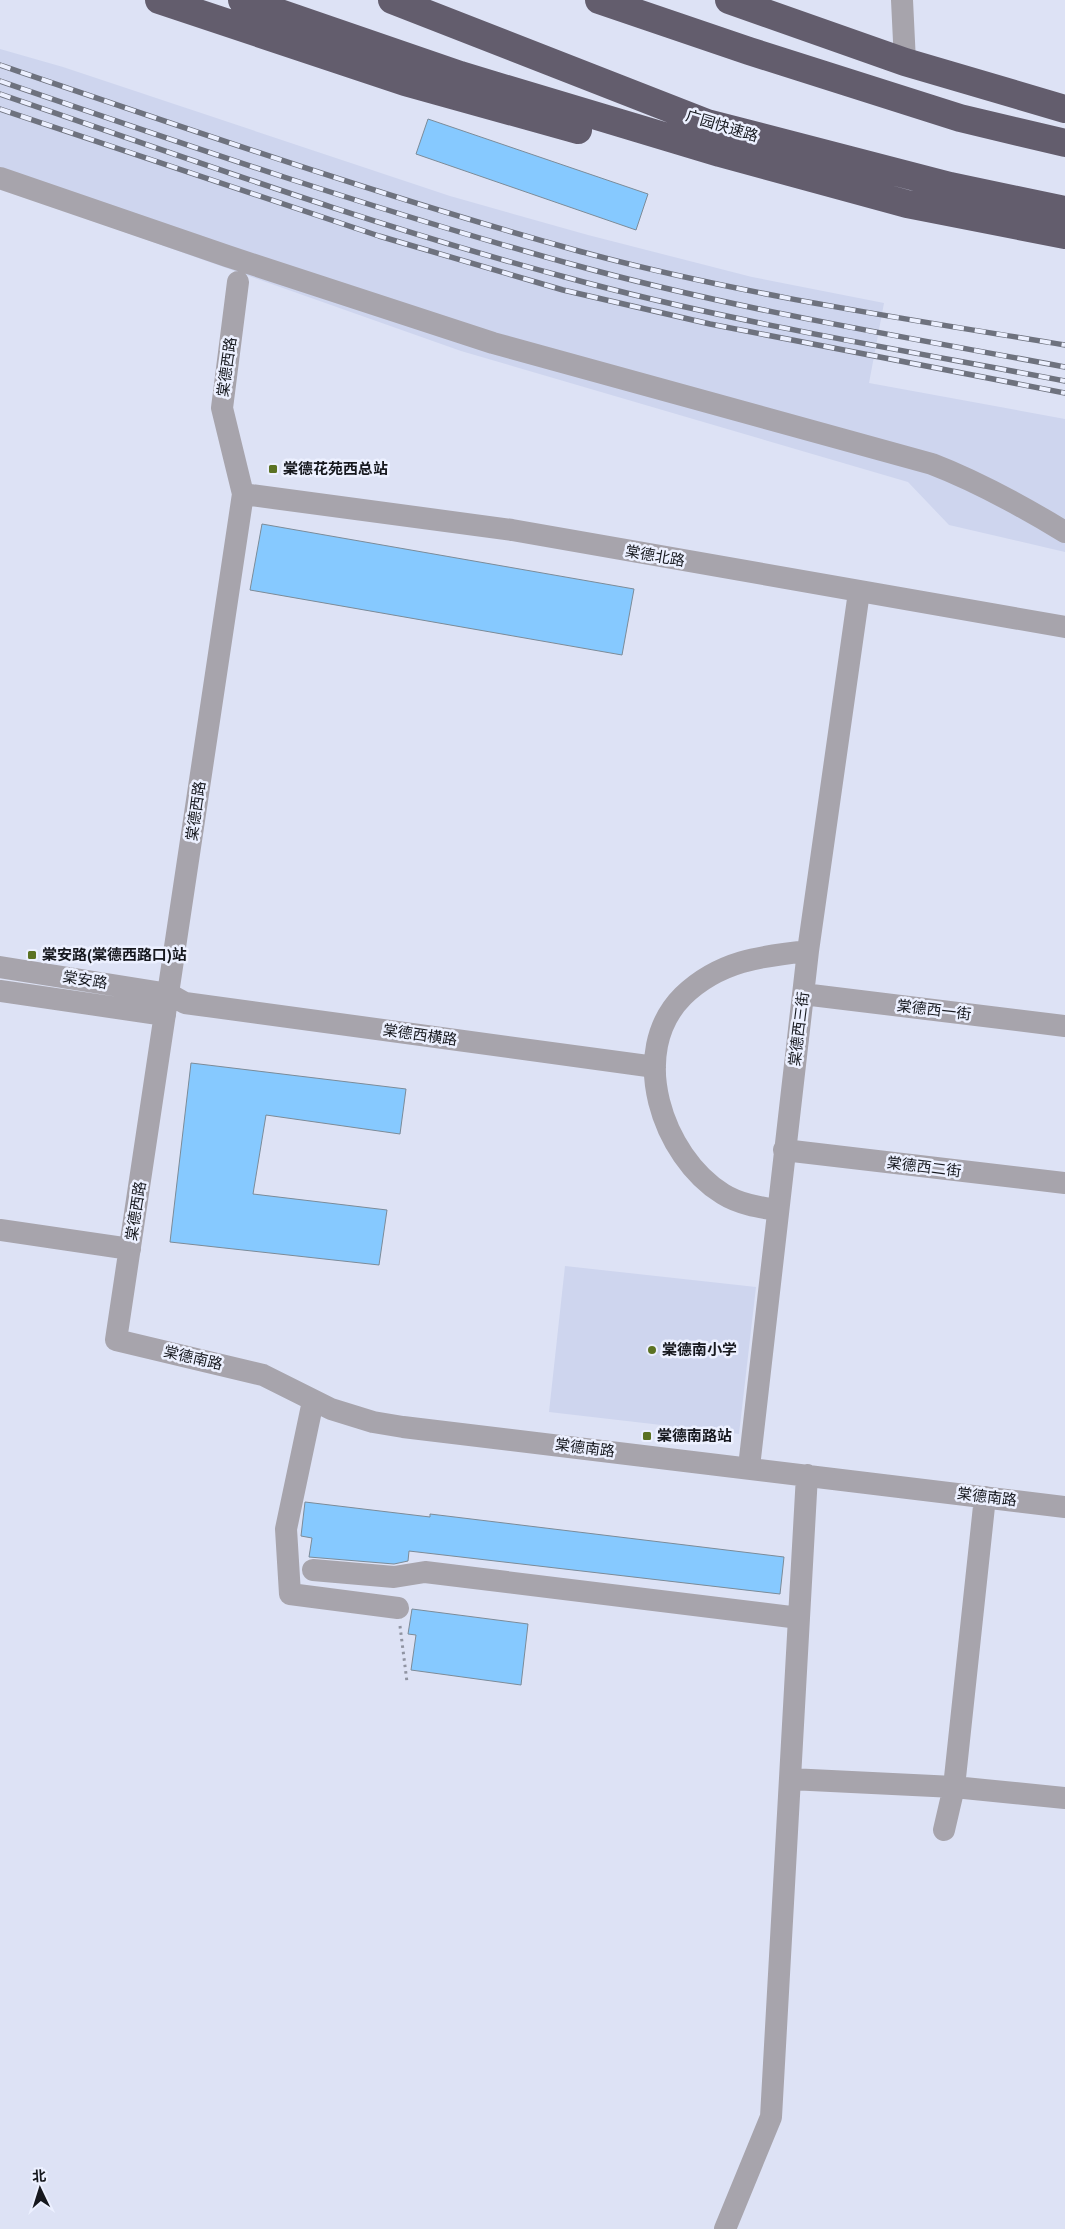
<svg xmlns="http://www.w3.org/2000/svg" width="1065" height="2229" font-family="'PT Sans','Noto Sans SC',sans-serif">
	<rect width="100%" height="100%" fill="#dde2f5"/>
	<path fill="#ced5ee" d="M0,49L63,67L450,196L588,235L752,277L884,303L869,383L1065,419V552L949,525L908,482L461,351L0,188Z
		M565,1266L756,1287L739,1434L549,1412Z"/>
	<path fill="#86c9ff" stroke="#7c8b98" d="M428,119L648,194L636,230L416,154Z
		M262,524L634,589L622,655L250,590Z
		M191,1063L406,1089L400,1134L266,1115L253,1194L387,1210L379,1265L170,1242Z
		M305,1502L430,1517V1514L784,1557L780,1594L409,1551L408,1561L394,1564L309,1557L312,1538L301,1536Z
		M412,1609L528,1624L521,1685L411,1670L416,1635L408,1634Z"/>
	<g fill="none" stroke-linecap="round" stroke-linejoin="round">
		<path stroke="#9094a2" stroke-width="3" stroke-dasharray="2.5 4" stroke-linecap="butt" d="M400,1626L407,1682"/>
		<path stroke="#a7a4ac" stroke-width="22" d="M902,0L905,62
			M0,178L227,256L493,343L932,464C979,482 1022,506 1065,532
			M238,282L222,408L243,494L116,1340L263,1375L331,1409L373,1422L403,1427L1065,1507
			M243,494L512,530L1065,627
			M0,967L169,994L185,1003L655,1067
			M0,991L165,1015
			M803,994L1065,1026
			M784,1150L1065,1183
			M777,1210C758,1207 739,1204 723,1194C662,1156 627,1052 683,996C719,961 761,956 808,951
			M0,1230L130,1249
			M313,1401L286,1529L290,1594L398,1608
			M749,1467L808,951L859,592
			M313,1570L394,1577L425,1572L799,1618
			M790,1779L954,1787L1065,1798
			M944,1830L954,1787L985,1497
			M725,2229L771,2117L807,1475"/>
		<path stroke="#635d6d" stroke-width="28" d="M159,0L405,82L578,130
			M242,0L460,75L720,153L907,204L1065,235
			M392,0L707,123L950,186L1065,210
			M599,0L749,51L960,118L1065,143
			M729,0L905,62L1065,109"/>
		<defs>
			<path id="rail" d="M0,65C191,130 381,196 575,250C736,294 901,318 1065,345
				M0,81C189,146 378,211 571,264C733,309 900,336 1065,367
				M0,94C187,158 374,226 565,277C729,322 898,349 1065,381
				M0,109L379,236L563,290L710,324L1065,393"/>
		</defs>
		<use href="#rail" stroke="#6e727e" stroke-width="5.5"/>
		<use href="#rail" stroke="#ecf0ff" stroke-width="4" stroke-dasharray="11" stroke-linecap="butt"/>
	</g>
	<g fill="#5b7223" stroke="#ecf0ff" stroke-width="2">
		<rect x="268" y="464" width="10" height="10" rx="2.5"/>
		<rect x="27" y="950" width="10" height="10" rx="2.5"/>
		<circle cx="652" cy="1350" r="5"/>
		<rect x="642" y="1431" width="10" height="10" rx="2.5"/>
	</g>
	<g text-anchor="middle" stroke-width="5" stroke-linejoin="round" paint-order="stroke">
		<g font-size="15" fill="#16181e" stroke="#ecf0ff">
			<text transform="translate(722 126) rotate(17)" y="5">广园快速路</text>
			<text transform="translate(227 367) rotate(-82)" y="5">棠德西路</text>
			<text transform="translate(655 556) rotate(10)" y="5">棠德北路</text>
			<text transform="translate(196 811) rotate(-82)" y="5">棠德西路</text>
			<text transform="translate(85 980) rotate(9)" y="5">棠安路</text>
			<text transform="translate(934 1010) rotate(7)" y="5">棠德西一街</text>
			<text transform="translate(799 1029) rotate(-83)" y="5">棠德西三街</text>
			<text transform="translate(420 1035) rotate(8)" y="5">棠德西横路</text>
			<text transform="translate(924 1167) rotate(7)" y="5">棠德西二街</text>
			<text transform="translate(136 1211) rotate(-81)" y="5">棠德西路</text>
			<text transform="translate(193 1358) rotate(13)" y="5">棠德南路</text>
			<text transform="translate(585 1448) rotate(7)" y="5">棠德南路</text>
			<text transform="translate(987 1497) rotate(7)" y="5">棠德南路</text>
		</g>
		<g font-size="15" font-weight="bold" fill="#16181e" stroke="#ecf0ff" text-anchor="start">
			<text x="283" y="474">棠德花苑西总站</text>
			<text x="42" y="960">棠安路(棠德西路口)站</text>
			<text x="662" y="1355">棠德南小学</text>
			<text x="657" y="1441">棠德南路站</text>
		</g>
	</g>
	<g transform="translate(40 2189) rotate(356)" stroke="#ecf0ff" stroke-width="4" paint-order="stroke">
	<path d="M0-4L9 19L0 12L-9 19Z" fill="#16181e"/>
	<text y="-8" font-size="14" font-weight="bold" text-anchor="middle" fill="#16181e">北</text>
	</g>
</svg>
